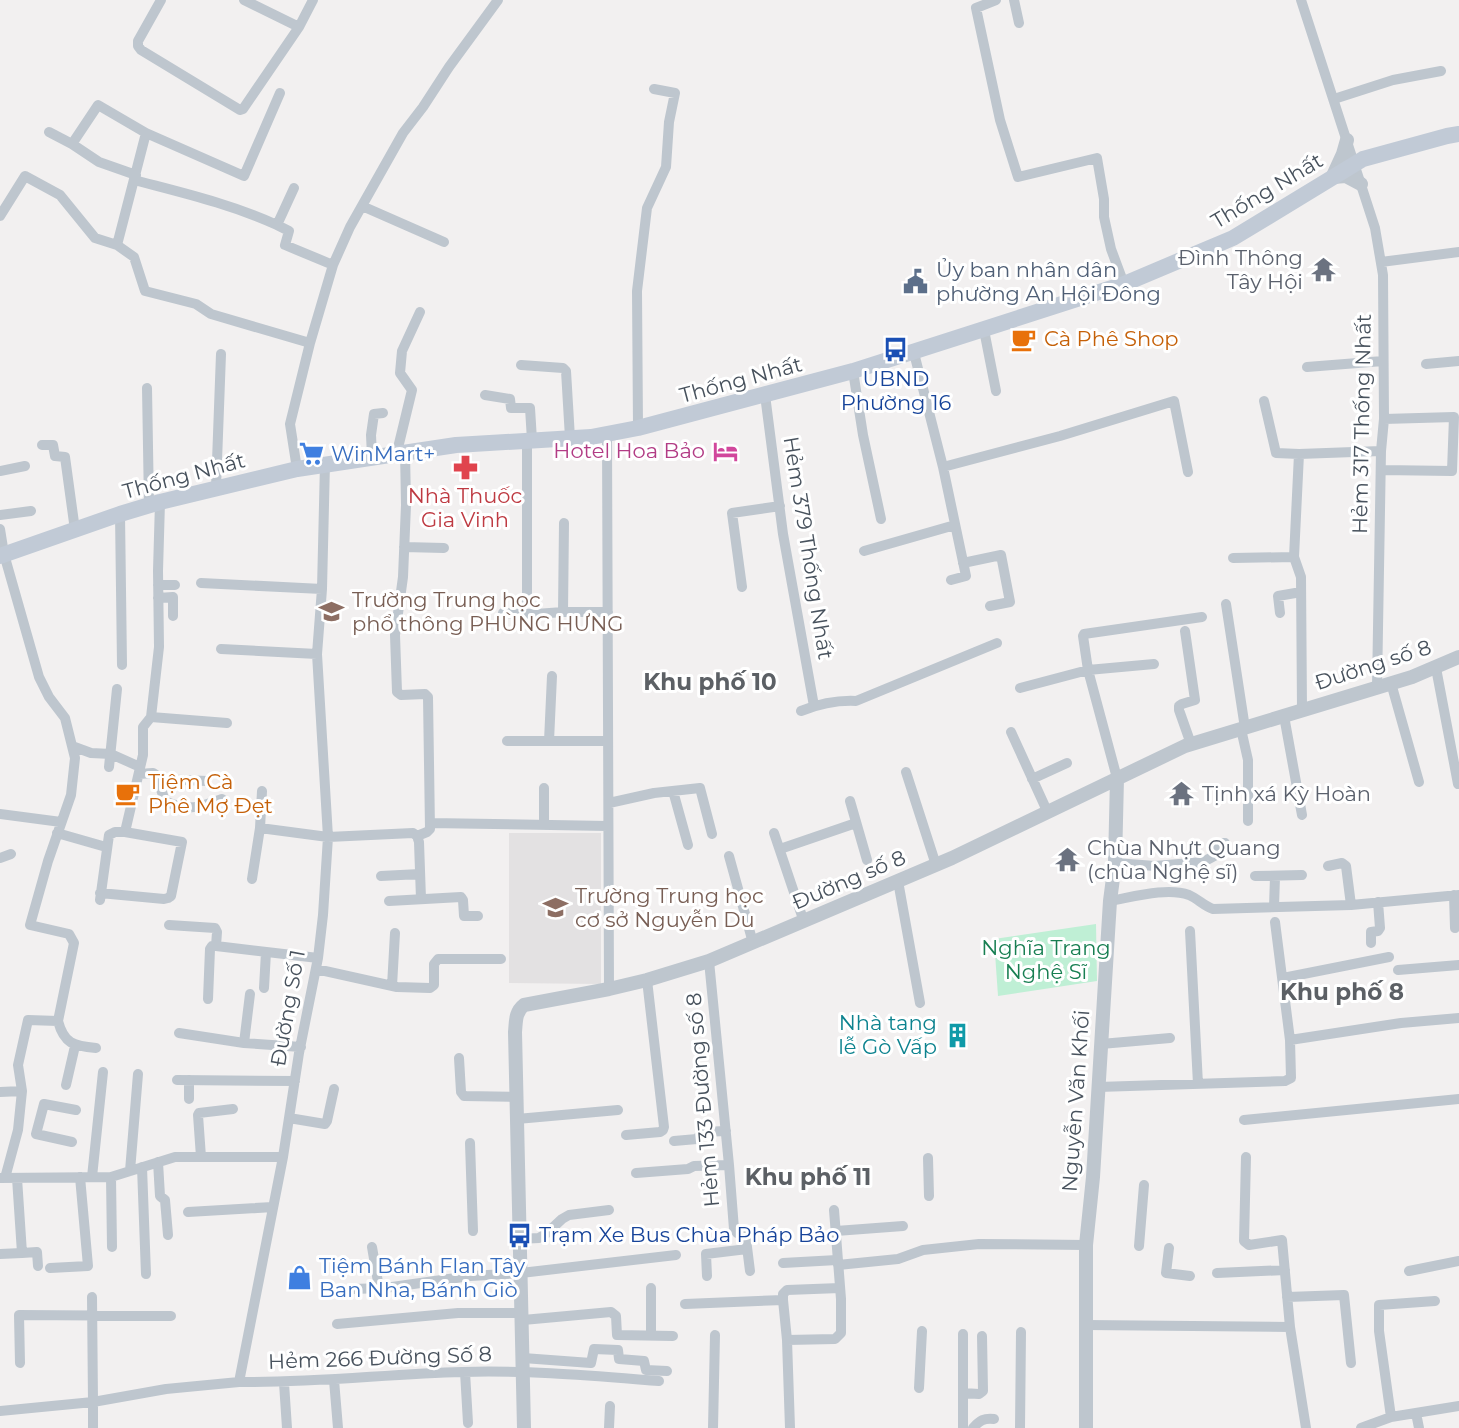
<svg xmlns="http://www.w3.org/2000/svg" width="1459" height="1428" font-family="Montserrat,sans-serif">
	<rect width="100%" height="100%" fill="#f2f0f0"/>
	<path fill="#e3e1e2" d="M509,833H601V984L509,983Z"/>
	<path fill="#bfefd5" d="M1096,924L1097,981L998,996L994,939Z"/>
	<g fill="none" stroke-linecap="round" stroke-linejoin="round">
		<path stroke="#bec6ce" stroke-width="10" d="M161,0L138,41V46L141,50L240,110L243,109L299,27L313,0
			M244,0L299,27
			M996,0L976,8L1000,120L1018,177L1097,158L1104,199V217L1111,249L1124,284
			M1014,0L1019,23
			M1301,0L1375,228L1383,275L1384,419L1381,451L1377,688
			M1334,99L1393,80L1441,71
			M49,132L72,144L99,162L136,175
			M72,144L98,105L146,133L244,176L280,93
			M134,180C183,193 231,204 277,225
			M294,188L277,225L289,231L285,245L333,265
			M362,206L444,242
			M0,216L25,176L60,195L95,238L117,245L134,257L145,291L196,304L211,314L310,343
			M117,245L146,133
			M1381,262L1459,252
			M984,330L996,391
			M914,353L943,467L966,576L951,580
			M1426,364L1459,361
			M521,365L563,368L566,371L570,438
			M1307,367L1383,361
			M853,371L863,435L881,519
			M147,388L149,505
			M485,395L510,399L511,408H530L532,440
			M765,395L783,534L814,706
			M1264,401L1276,453L1299,454L1381,451
			M638,428L637,291L647,208L666,167L669,122L675,93L654,89
			M607,434L609,989
			M527,441V601
			M42,445H53L55,456L65,457L75,530
			M405,451L406,505L403,577L395,635L397,692L401,695L425,694L428,697L430,829L427,832L417,836
			M397,452L412,390L400,373L402,351L420,312
			M1299,454L1294,557L1301,577L1302,710
			M372,456L371,435L374,414L383,413
			M943,467L1060,436L1174,401L1188,472
			M297,469L290,424L310,343L333,265L350,227L403,133L423,107L449,67L498,0
			M1382,470L1452,471L1454,417L1384,419
			M0,471L25,466
			M216,488L221,354
			M120,514L122,665
			M0,515L31,511
			M564,523L563,612H608
			M0,529L4,554L39,677L49,697L65,718L75,758L71,795L48,861L30,925L69,934L74,943L58,1021L28,1020L18,1065L22,1091L18,1130L5,1178
			M404,547L444,548
			M864,551L955,525
			M1233,558L1294,557
			M963,563L1001,555L1010,602L990,606
			M201,583L322,589
			M158,585H175
			M742,587L732,513L780,506
			M158,598L173,597V616
			M1226,604L1245,728
			M503,613L536,614L563,612
			M1280,613L1278,596L1301,592
			M1185,631L1195,700L1182,704L1179,706V710L1191,744
			M221,649L317,654
			M1436,668L1458,784
			M1391,683L1419,782
			M1020,688L1088,670L1154,664
			M801,711C819,704 836,700 856,701L997,643
			M1284,716L1302,815
			M151,717L227,723
			M1241,729L1248,760V821
			M1011,732L1048,813
			M507,741H608
			M549,741L552,676
			M72,746L91,753L111,754L140,767
			M109,767L117,689
			M906,772L936,865
			M139,774L153,773L156,775L165,801C187,812 201,807 222,799
			M1117,778L1088,670L1083,636L1084,634L1202,617
			M158,779L207,781
			M1032,779L1067,763
			M673,791L688,845
			M850,801L867,860
			M609,803L654,793L700,788L712,834
			M0,814L61,822
			M430,823L608,826
			M544,825V788
			M260,828L328,837L413,833L417,836L419,842L421,899
			M57,833L106,847
			M774,833L804,922
			M780,849L856,823
			M729,856L753,943
			M0,858L11,854
			M1115,863L1155,866L1203,862L1216,855V846L1219,843H1225
			M1328,866L1342,863L1346,866L1351,905
			M381,876L420,874
			M1255,876L1302,875
			M252,879L260,828L262,791
			M898,881L920,1003
			M100,893L164,899L168,898L171,896L182,842L125,832
			M1454,895L1455,928
			M100,900L109,835L115,832H125L143,755V727L151,717L159,647L158,571L160,502
			M389,901L461,897L463,900L464,916H478
			M1110,901C1133,897 1167,887 1189,895C1198,899 1204,906 1213,909L1351,905L1459,895
			M1274,907L1275,877
			M169,925L215,928L217,932L216,946L318,958
			M1190,931L1198,1084
			M1371,943V932L1378,931L1380,928L1378,902
			M709,961L729,1165L734,1229L737,1233L743,1234L746,1239L750,1271
			M316,969L397,987L430,988L434,985V964L438,959H501
			M1398,970L1459,965
			M1283,978L1389,957
			M392,986L395,933
			M264,988L266,952
			M208,999L210,949L212,946H216
			M58,1021C64,1044 74,1046 96,1048
			M179,1033L244,1043L301,1047
			M1290,1040L1401,1023L1459,1018
			M244,1043L250,994
			M1101,1044L1170,1038
			M459,1058L461,1092L464,1096L517,1097
			M177,1080L295,1081
			M66,1085L75,1046
			M1098,1087L1285,1081L1291,1078L1290,1040L1275,922
			M0,1092L22,1091
			M189,1099V1080
			M289,1118L325,1124L327,1121L334,1089
			M517,1119L618,1110
			M1244,1120L1459,1099
			M626,1135L660,1132L663,1130L664,1127L647,980
			M674,1141L697,1139L702,1132L726,1131
			M72,1142L36,1134L44,1104L76,1110
			M470,1143L473,1231
			M201,1157L198,1115L199,1113L233,1109
			M1246,1157L1244,1241L1249,1245L1282,1240L1290,1327L1306,1428
			M928,1158L929,1196
			M158,1162L160,1196L165,1200L168,1235
			M142,1167L146,1274
			M130,1171L138,1074
			M636,1173L688,1169L694,1166L729,1165
			M92,1177L103,1072
			M111,1177L112,1247
			M0,1178L111,1177L175,1157H283
			M188,1212L273,1207
			M836,1231L903,1226
			M519,1239L539,1238L547,1233L562,1219L569,1215L609,1210
			M1139,1246L1144,1185
			M372,1247L379,1288
			M1169,1248L1166,1273L1190,1276
			M22,1253L37,1252L38,1266
			M0,1254L22,1253L17,1178
			M783,1263L837,1260
			M838,1265L898,1259L923,1250L979,1244L1086,1245
			M50,1268L88,1266L80,1177
			M1409,1271L1459,1261
			M1217,1273L1285,1270
			M707,1276L706,1254L747,1249
			M352,1289L385,1288L470,1276L521,1273L676,1255
			M1287,1297L1344,1295L1351,1363
			M783,1300V1294L787,1290L840,1288
			M685,1304L783,1300L787,1340L790,1428
			M523,1320L611,1312L616,1316L617,1335L673,1336
			M337,1324L458,1313H522
			M1086,1325L1290,1327
			M651,1336V1288
			M787,1340L835,1339L841,1333V1299L834,1210
			M523,1358L591,1363L594,1349L618,1350L619,1359L644,1361L646,1370L667,1371
			M20,1363L19,1315L171,1316
			M465,1372L468,1423
			M334,1380L338,1428
			M239,1382C313,1383 388,1374 462,1372C528,1370 594,1376 659,1381
			M284,1383L287,1428
			M919,1388L922,1331
			M963,1393L979,1394L983,1391L982,1336
			M0,1411L93,1402L92,1297
			M1416,1413L1419,1428
			M1391,1417L1379,1331V1305L1435,1301
			M93,1428V1402L166,1389L239,1382L283,1157L299,1053L318,958L323,915L328,837L317,654L322,589L325,463
			M609,1428L610,1406
			M713,1428L715,1335
			M963,1428V1334
			M973,1428C980,1420 984,1418 994,1419
			M1020,1428L1021,1332
			M1361,1428L1391,1417L1459,1406"/>
		<path stroke="#bec6ce" stroke-width="14" d="M1333,177L1346,176L1361,184
			M1332,178L1343,154L1347,140
			M524,1428L515,1032C516,1022 515,1012 524,1005L609,989L647,980L709,961L952,858L1185,746L1412,677L1459,657
			M1086,1428V1245L1093,1177L1110,901L1115,863L1117,778"/>
		<path stroke="#c1cad6" stroke-width="16" d="M0,556L120,514L160,502L297,469L456,445L591,437L638,428L853,371L1124,284L1233,238L1363,159L1447,136L1459,134"/>
	</g>
	<defs>
		<symbol id="temple-bare" viewBox="-9 -9 18 18"><path d="M0-6L5-2H3V0L6.5 2.5H4V6H1.5V3h-3V6H-4V2.5H-6.5L-3 0V-2H-5Z" fill="#6b7280" stroke="#fff" stroke-width="2.5" paint-order="stroke"/></symbol>
		<symbol id="civic-bare" viewBox="-9 -9 18 18"><path d="M-.6-6.5H3V-4.5H.6V-3L4-1V1h2V6H-6V1h2V-1L-.6-3ZM-1.2 2.5V6h2.4V2.5Z" fill="#5c6f8a" stroke="#fff" stroke-width="2.5" paint-order="stroke"/></symbol>
		<symbol id="cafe-bare" viewBox="-9 -9 18 18"><path d="M-5.5-4.5H6V0H3Q3 3.5 0 3.5H-2.5Q-5.5 3.5-5.5 0ZM3-3.2v2h1.7v-2ZM-6 4.5H4V6H-6Z" fill="#e8710a" stroke="#fff" stroke-width="2.5" paint-order="stroke"/></symbol>
		<symbol id="bus-bare" viewBox="-9 -9 18 18"><path d="M-5-6H5V4H4V6H2V4H-2V6H-4V4H-5ZM-3.5-4V0h7V-4ZM-3.5 1.2v1.5H-2V1.2ZM2 1.2v1.5H3.5V1.2Z" fill="#1a4fb4" stroke="#fff" stroke-width="2.5" paint-order="stroke"/></symbol>
		<symbol id="hotel-bare" viewBox="-9 -9 18 18"><path d="M-6-4.5h1.5V1H6V5H4.5V3h-9V5H-6ZM-4 0a1.8 1.8 0 1 1 3.6 0ZM.5 0V-2.5h3Q6-2.5 6 0Z" fill="#d1479c" stroke="#fff" stroke-width="2.5" paint-order="stroke"/></symbol>
		<symbol id="supermarket-bare" viewBox="-9 -9 18 18"><path d="M-6-5.5h2.5l.6 2H6L4.5 2H-2.5L-4.4-4H-6ZM-1.5 3.2a1.3 1.3 0 1 0 .1 0ZM3 3.2a1.3 1.3 0 1 0 .1 0Z" fill="#3f7fe0" stroke="#fff" stroke-width="2.5" paint-order="stroke"/></symbol>
		<symbol id="pharmacy-bare" viewBox="-9 -9 18 18"><path d="M-2-6h4v4h4v4h-4v4h-4v-4h-4v-4h4Z" fill="#e0444e" stroke="#fff" stroke-width="2.5" paint-order="stroke"/></symbol>
		<symbol id="school-bare" viewBox="-9 -9 18 18"><path d="M0-5L7-2L0 1L-7-2ZM-4 1L0 2.5L4 1V4Q0 6-4 4Z" fill="#8d6e63" stroke="#fff" stroke-width="2.5" paint-order="stroke"/></symbol>
		<symbol id="building-bare" viewBox="-9 -9 18 18"><path d="M-4-6H4V6H1V3H-1V6H-4ZM-2.5-4.3h1.7v1.8h-1.7ZM.8-4.3h1.7v1.8H.8ZM-2.5-1h1.7V.8h-1.7ZM.8-1h1.7V.8H.8Z" fill="#0f9aa8" stroke="#fff" stroke-width="2.5" paint-order="stroke"/></symbol>
		<symbol id="shop-bare" viewBox="-9 -9 18 18"><path d="M-5-2.5h2.3a2.7 3.5 0 0 1 5.4 0H5L5.5 6h-11ZM-1.5-2.5h3a1.5 2.3 0 0 0-3 0Z" fill="#3f7fe0" stroke="#fff" stroke-width="2.5" paint-order="stroke"/></symbol>
	</defs>
	<g fill-rule="evenodd">
		<use href="#temple-bare" x="1306" y="252" width="35" height="35"/>
		<use href="#civic-bare" x="898" y="264" width="35" height="35"/>
		<use href="#cafe-bare" x="1006" y="322" width="35" height="35"/>
		<use href="#bus-bare" x="878" y="332" width="35" height="35"/>
		<use href="#hotel-bare" x="708" y="434" width="35" height="35"/>
		<use href="#supermarket-bare" x="294" y="436" width="35" height="35"/>
		<use href="#pharmacy-bare" x="448" y="450" width="35" height="35"/>
		<use href="#school-bare" x="314" y="594" width="35" height="35"/>
		<use href="#cafe-bare" x="110" y="776" width="35" height="35"/>
		<use href="#temple-bare" x="1164" y="776" width="35" height="35"/>
		<use href="#temple-bare" x="1050" y="842" width="35" height="35"/>
		<use href="#school-bare" x="538" y="890" width="35" height="35"/>
		<use href="#building-bare" x="940" y="1018" width="35" height="35"/>
		<use href="#bus-bare" x="502" y="1218" width="35" height="35"/>
		<use href="#shop-bare" x="282" y="1260" width="35" height="35"/>
	</g>
	<g text-anchor="middle" stroke-width="6" stroke-linejoin="round" paint-order="stroke">
		<g font-size="21" fill="#48525d" stroke="#fff">
			<text transform="translate(1267 191) rotate(-31)" y="7">Thống Nhất</text>
			<text transform="translate(741 380) rotate(-15)" y="7">Thống Nhất</text>
			<text transform="translate(1362 424) rotate(-89)" y="7">Hẻm 317 Thống Nhất</text>
			<text transform="translate(184 476) rotate(-15)" y="7">Thống Nhất</text>
			<text transform="translate(808 548) rotate(81)" y="7">Hẻm 379 Thống Nhất</text>
			<text transform="translate(1373 665) rotate(-18)" y="7">Đường số 8</text>
			<text transform="translate(849 880) rotate(-23)" y="7">Đường số 8</text>
			<text transform="translate(288 1008) rotate(-80)" y="7">Đường Số 1</text>
			<text transform="translate(703 1100) rotate(-95)" y="7">Hẻm 133 Đường số 8</text>
			<text transform="translate(1076 1101) rotate(-86)" y="7">Nguyễn Văn Khối</text>
			<text transform="translate(380 1358) rotate(-2)" y="7">Hẻm 266 Đường Số 8</text>
		</g>
		<g font-size="21" fill="#5b616d" stroke="#fff" text-anchor="start">
			<text x="1303" y="265" text-anchor="end">Đình Thông<tspan x="1303" dy="24">Tây Hội</tspan></text>
			<text x="1202" y="801">Tịnh xá Kỳ Hoàn</text>
			<text x="1087" y="855">Chùa Nhựt Quang<tspan x="1087" dy="24">(chùa Nghệ sĩ)</tspan></text>
		</g>
		<g font-size="21" fill="#4e5e75" stroke="#fff" text-anchor="start">
			<text x="936" y="277">Ủy ban nhân dân<tspan x="936" dy="24">phường An Hội Đông</tspan></text>
		</g>
		<g font-size="21" fill="#c56008" stroke="#fff" text-anchor="start">
			<text x="1044" y="346">Cà Phê Shop</text>
			<text x="148" y="789">Tiệm Cà<tspan x="148" dy="24">Phê Mợ Đẹt</tspan></text>
		</g>
		<g font-size="21" fill="#164399" stroke="#fff">
			<text x="896" y="386">UBND<tspan x="896" dy="24">Phường 16</tspan></text>
			<text x="539" y="1242" text-anchor="start">Trạm Xe Bus Chùa Pháp Bảo</text>
		</g>
		<g font-size="21" fill="#b23c85" stroke="#fff" text-anchor="end">
			<text x="705" y="458">Hotel Hoa Bảo</text>
		</g>
		<g font-size="21" fill="#366cbe" stroke="#fff" text-anchor="start">
			<text x="331" y="461">WinMart+</text>
			<text x="319" y="1273">Tiệm Bánh Flan Tây<tspan x="319" dy="24">Ban Nha, Bánh Giò</tspan></text>
		</g>
		<g font-size="21" fill="#be3a42" stroke="#fff">
			<text x="465" y="503">Nhà Thuốc<tspan x="465" dy="24">Gia Vinh</tspan></text>
		</g>
		<g font-size="21" fill="#785e54" stroke="#fff" text-anchor="start">
			<text x="352" y="607">Trường Trung học<tspan x="352" dy="24">phổ thông PHÙNG HƯNG</tspan></text>
			<text x="575" y="903">Trường Trung học<tspan x="575" dy="24">cơ sở Nguyễn Du</tspan></text>
		</g>
		<g font-size="21" fill="#187f52" stroke="#fff">
			<text x="1046" y="955">Nghĩa Trang<tspan x="1046" dy="24">Nghệ Sĩ</tspan></text>
		</g>
		<g font-size="21" fill="#0d838f" stroke="#fff" text-anchor="end">
			<text x="937" y="1030">Nhà tang<tspan x="937" dy="24">lễ Gò Vấp</tspan></text>
		</g>
		<g font-size="23" font-weight="bold" fill="#5c6065" stroke="#fff">
			<text x="710" y="690">Khu phố 10</text>
			<text x="1342" y="1000">Khu phố 8</text>
			<text x="808" y="1185">Khu phố 11</text>
		</g>
	</g>
</svg>
